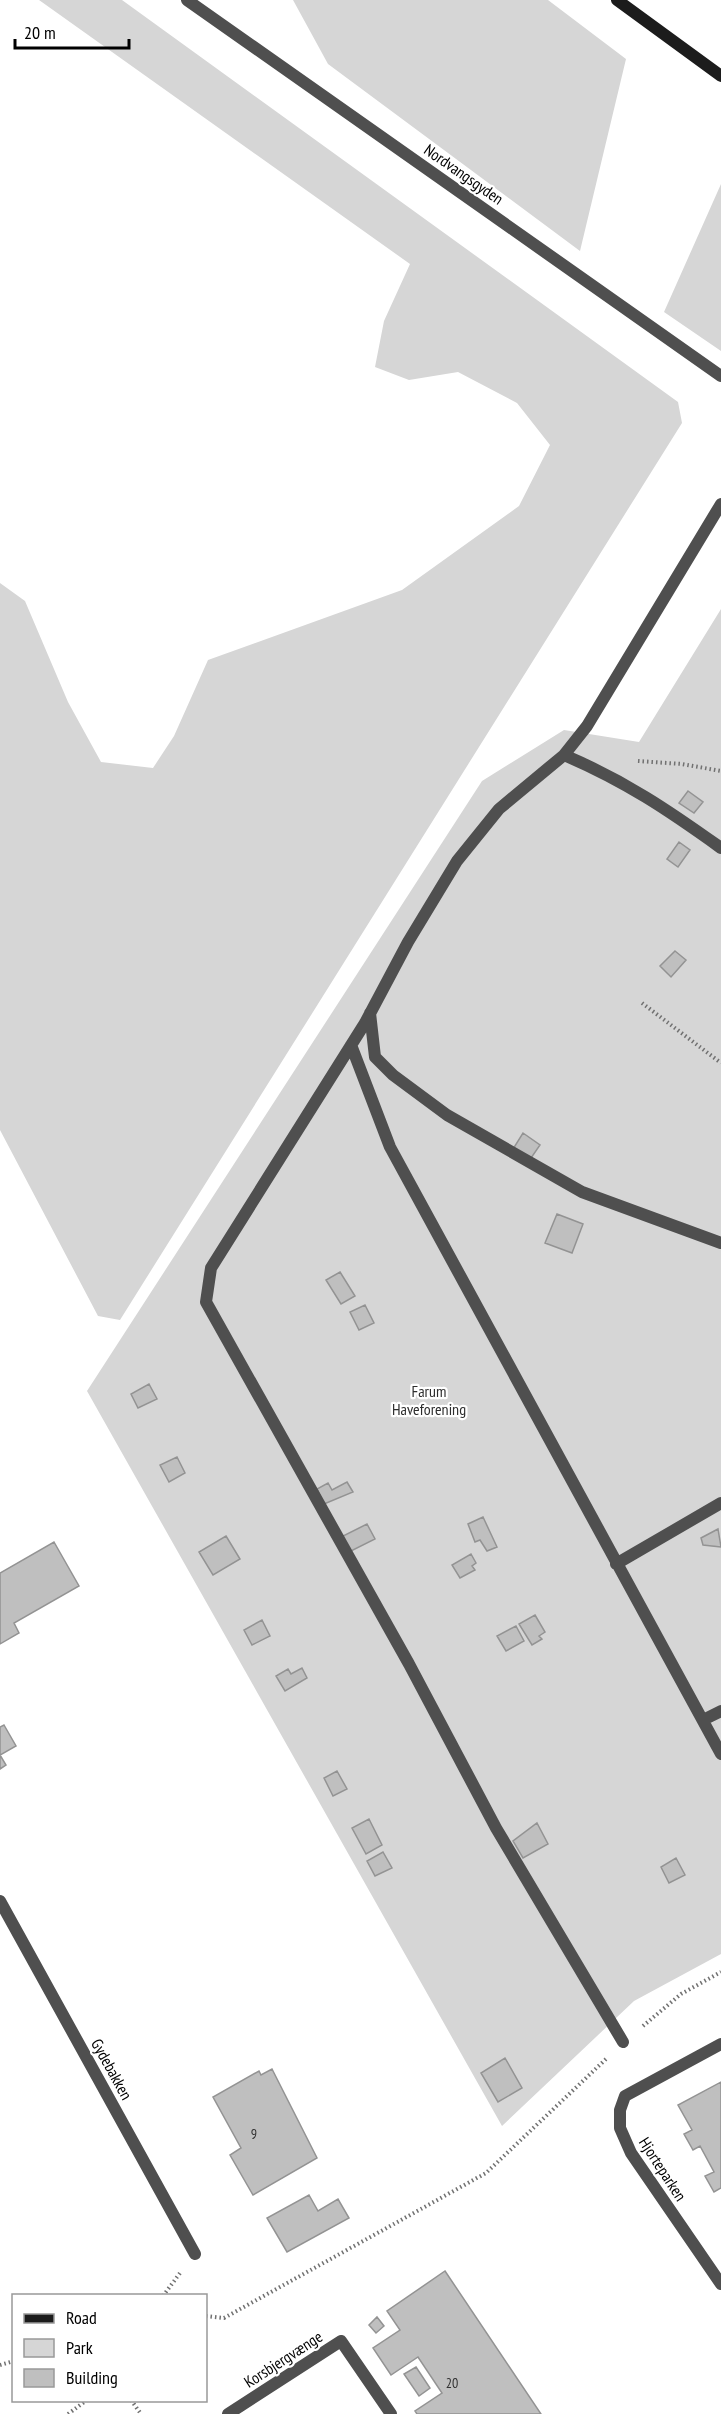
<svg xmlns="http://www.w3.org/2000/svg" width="721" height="2414" font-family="'PT Sans Narrow',sans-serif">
	<rect width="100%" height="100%" fill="#fff"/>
	<path fill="#d6d6d6" d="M39,0H122L678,402L682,423L120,1320L98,1316L0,1130V583L25,601L68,702L101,762L153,768L174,736L208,660L402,590L519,506L550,445L517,403L458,372L409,380L375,367L384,321L410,264Z
		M293,0H548L626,59L580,251L328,64Z
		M721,184V351L664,312Z
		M721,609V1954L634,2001L502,2126L87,1391L482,781L564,730L639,742Z"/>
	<path fill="#bfbfbf" stroke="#939393" stroke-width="1.5" d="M688,791L703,802L694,813L679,803Z
		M679,842L690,850L678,867L667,859Z
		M675,951L686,960L671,977L660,966Z
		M523,1133L540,1145L529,1161L513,1149Z
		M557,1214L583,1224L572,1253L545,1243Z
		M340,1272L355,1296L341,1304L326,1280Z
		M365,1305L374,1323L359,1330L350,1312Z
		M149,1384L157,1399L138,1408L131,1394Z
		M177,1457L185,1473L169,1482L160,1465Z
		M347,1482L353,1492L324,1504L317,1489L328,1483L332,1490Z
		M483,1517L497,1547L487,1551L480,1540L475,1542L468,1524Z
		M367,1524L375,1539L349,1552L341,1537Z
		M718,1529L721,1547L703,1545L701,1538Z
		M226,1536L240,1559L213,1575L199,1552Z
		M54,1542L79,1586L14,1623L19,1633L0,1644V1573Z
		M471,1554L476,1563L472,1566L475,1570L460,1578L452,1565Z
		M535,1615L545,1632L539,1636L542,1639L532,1645L519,1624Z
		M262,1620L270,1636L252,1645L244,1630Z
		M516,1626L524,1641L506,1651L497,1636Z
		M302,1668L307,1678L285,1691L276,1676L288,1669L291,1674Z
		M4,1725L16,1746L0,1755L6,1765L0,1769V1727Z
		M337,1771L347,1789L333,1796L324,1778Z
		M369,1819L382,1845L366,1854L352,1828Z
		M537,1823L548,1844L523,1858L513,1841Z
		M383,1852L392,1868L375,1876L367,1861Z
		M676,1858L685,1875L669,1883L661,1867Z
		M505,2058L522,2088L498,2102L481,2073Z
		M272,2069L317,2158L253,2195L230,2155L241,2148L213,2097L259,2071L261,2075Z
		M721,2082V2188L714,2192L705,2176L714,2172L700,2146L693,2150L684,2134L692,2130L678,2105Z
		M309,2195L318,2211L338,2199L349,2218L287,2252L267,2218Z
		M445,2271L541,2414H417L415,2411L442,2393L418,2357L391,2375L373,2348L400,2330L387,2311Z
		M377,2317L384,2326L376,2333L369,2325Z
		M416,2367L430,2388L419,2396L404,2374Z"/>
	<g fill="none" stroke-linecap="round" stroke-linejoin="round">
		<path stroke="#717171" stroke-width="4" stroke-dasharray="1.5 3" stroke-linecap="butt" d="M638,761L682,764L721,771
			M642,1003L721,1063
			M643,2026L681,1994L721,1972
			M163,2296L180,2273
			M206,2316L224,2318L486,2173L606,2059
			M0,2365L14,2361
			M131,2400L141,2414
			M68,2414L87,2400"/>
		<path stroke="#4f4f4f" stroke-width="12" d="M187,0L721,376
			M564,755C625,781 668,810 721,848
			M370,1013L375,1057L393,1075L447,1115L582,1192L721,1243
			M351,1045L390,1147L721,1754
			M616,1564L721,1503
			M703,1720L721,1711
			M623,2042L496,1828L409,1664L206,1302L211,1268L365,1023L408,942L457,861L499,809L564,755L587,726L721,504"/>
		<path stroke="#4f4f4f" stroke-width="12" d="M0,1901L195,2254
			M721,2044L625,2096L620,2110V2128L631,2153L721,2284
			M228,2414L341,2341L391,2414"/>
		<path stroke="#1c1c1c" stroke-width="12" d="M617,0L721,76"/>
	</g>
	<g text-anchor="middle" stroke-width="4.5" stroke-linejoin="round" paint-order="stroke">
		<g font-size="14" fill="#303030">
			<text x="254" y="2139">9</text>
			<text x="452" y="2388">20</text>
		</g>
		<g font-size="16" fill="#000" stroke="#fff">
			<text transform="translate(464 174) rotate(35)" y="6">Nordvangsgyden</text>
			<text transform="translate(112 2069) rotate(61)" y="6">Gydebakken</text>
			<text transform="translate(663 2169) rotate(57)" y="6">Hjorteparken</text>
			<text transform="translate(283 2359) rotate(-33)" y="6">Korsbjergvænge</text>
		</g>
		<g font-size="16" fill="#2d2d2d" stroke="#fff">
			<text x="429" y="1397">Farum<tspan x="429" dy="18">Haveforening</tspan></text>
		</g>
	</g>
	<rect x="12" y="2294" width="195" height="108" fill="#ffffff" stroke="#999999" stroke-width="1.5"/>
	<rect x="24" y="2314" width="30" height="9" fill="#1c1c1c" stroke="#999999" stroke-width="1.5"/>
	<text x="66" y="2324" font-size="18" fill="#000000">Road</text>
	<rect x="24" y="2339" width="30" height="18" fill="#d6d6d6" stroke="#999999" stroke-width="1.5"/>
	<text x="66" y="2354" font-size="18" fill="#000000">Park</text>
	<rect x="24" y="2369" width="30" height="18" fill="#bfbfbf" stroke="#999999" stroke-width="1.5"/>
	<text x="66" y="2384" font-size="18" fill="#000000">Building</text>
	<path d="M15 39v9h114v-9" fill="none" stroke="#000000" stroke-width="3"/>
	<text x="24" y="39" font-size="18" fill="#000000" stroke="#ffffff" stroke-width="4.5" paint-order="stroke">20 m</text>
</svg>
